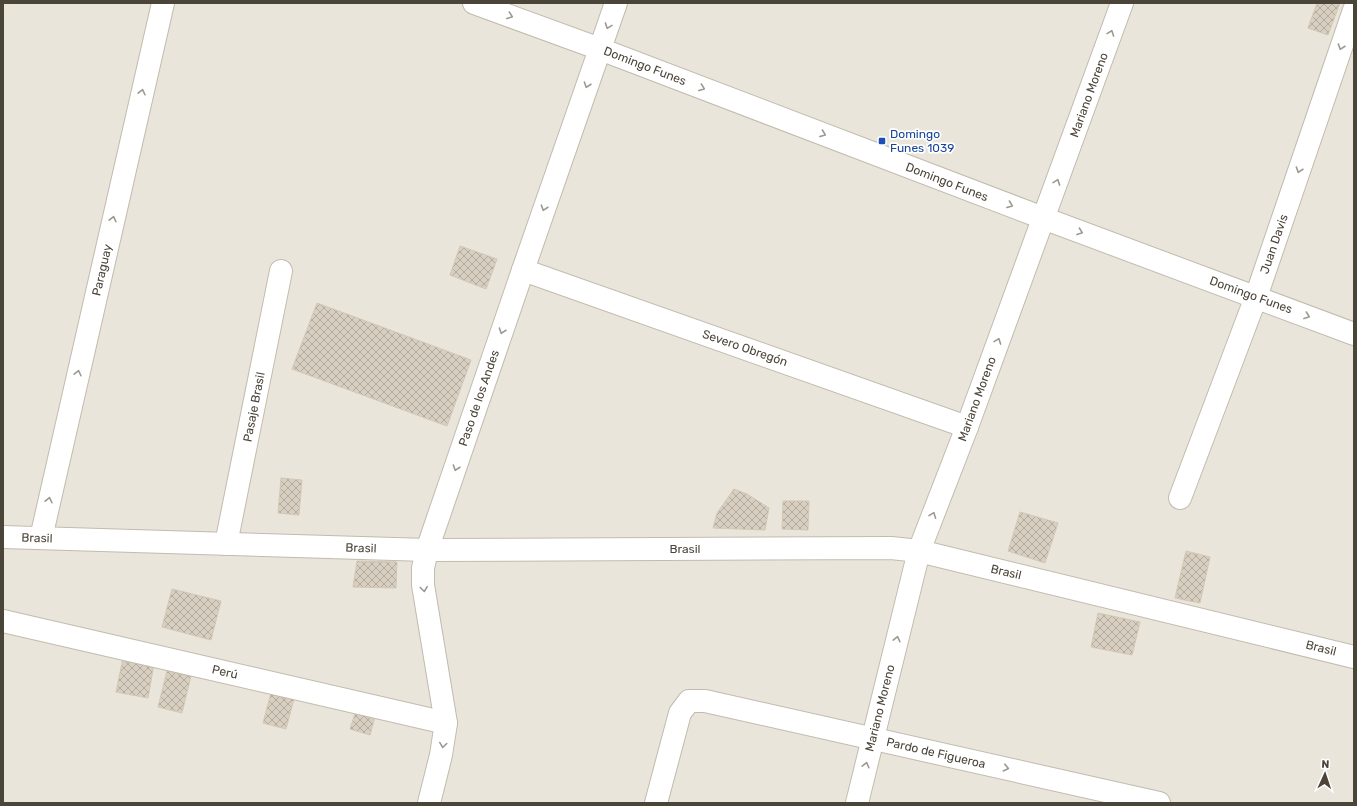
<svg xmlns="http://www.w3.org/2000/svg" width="1357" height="806" viewBox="0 0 1357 806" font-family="Rubik,sans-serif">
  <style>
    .residential { fill: #eae5da }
    .building { fill: url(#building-cross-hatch); stroke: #d3c7b4 }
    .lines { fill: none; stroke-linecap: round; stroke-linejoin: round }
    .minor-casing { stroke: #c2bbae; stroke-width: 24 }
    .minor { stroke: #fff; stroke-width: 22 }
    .oneway { stroke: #9c9892 }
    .transit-dot { fill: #1a4fb4; stroke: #fff; stroke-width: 1.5 }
    .labels { text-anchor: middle; stroke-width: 3.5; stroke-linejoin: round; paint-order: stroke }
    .street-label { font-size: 12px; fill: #4b4439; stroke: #fff }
    .transit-label { font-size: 12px; fill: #164399; stroke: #fff; text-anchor: start }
  </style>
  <defs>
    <pattern id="building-cross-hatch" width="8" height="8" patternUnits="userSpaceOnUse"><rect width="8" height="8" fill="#d8cfc1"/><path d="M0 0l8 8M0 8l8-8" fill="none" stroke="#b1aa9e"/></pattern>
  </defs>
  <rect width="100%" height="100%" fill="#f6f3ec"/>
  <!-- residential -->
  <rect class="residential" x="3" y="3" width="1351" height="800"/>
  <!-- building -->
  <g class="building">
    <path d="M 1317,3 L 1340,3 L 1328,35 L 1308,28 Z"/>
    <path d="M 460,246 L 497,259 L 486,289 L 450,275 Z"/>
    <path d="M 317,303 L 471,360 L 447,426 L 292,369 Z"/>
    <path d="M 281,478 L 302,480 L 299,515 L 278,513 Z"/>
    <path d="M 734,489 L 747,494 L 769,508 L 765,530 L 713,528 L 717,513 Z"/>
    <path d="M 783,501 L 809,501 L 808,530 L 782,529 Z"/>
    <path d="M 1020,512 L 1058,523 L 1045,563 L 1008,551 Z"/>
    <path d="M 1186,551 L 1210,557 L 1200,603 L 1175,598 Z"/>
    <path d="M 357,561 L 397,562 L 396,588 L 353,587 Z"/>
    <path d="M 172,589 L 221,601 L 211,640 L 162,627 Z"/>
    <path d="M 1098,613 L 1140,622 L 1132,655 L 1091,647 Z"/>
    <path d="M 123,658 L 154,664 L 148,698 L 116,692 Z"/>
    <path d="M 167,671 L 191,676 L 182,713 L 158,707 Z"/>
    <path d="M 272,689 L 295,695 L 286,729 L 263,723 Z"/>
    <path d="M 357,707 L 376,713 L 370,735 L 350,729 Z"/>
  </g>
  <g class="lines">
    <defs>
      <g id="minor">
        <path d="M 474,3 L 600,49 L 1043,218 L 1354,334"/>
        <path d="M 523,270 L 967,427"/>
        <path d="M 1180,498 L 1256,297 L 1354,10"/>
        <path d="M 3,537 L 427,550 L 891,548 L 919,551 L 1354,657"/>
        <path d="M 41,538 L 163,3"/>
        <path d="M 226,544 L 281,271"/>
        <path d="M 3,621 L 446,723"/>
        <path d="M 429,803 L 441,755 L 446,723 L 423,585 L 423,568 L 427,550 L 523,270 L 616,3"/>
        <path d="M 656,803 L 680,713 L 689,701 L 705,701 L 1159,803"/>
        <path d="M 857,803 L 919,551 L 967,427 L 1122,3"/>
      </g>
    </defs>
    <!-- minor casing -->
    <use href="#minor" class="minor-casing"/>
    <!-- minor -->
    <use href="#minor" class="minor"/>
  </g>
  <!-- one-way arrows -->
  <defs><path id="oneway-chevron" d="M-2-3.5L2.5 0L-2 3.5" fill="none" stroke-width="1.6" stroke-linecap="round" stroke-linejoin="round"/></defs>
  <g class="oneway">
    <use href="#oneway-chevron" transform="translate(510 16) rotate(20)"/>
    <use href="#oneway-chevron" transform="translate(608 26) rotate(110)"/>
    <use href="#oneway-chevron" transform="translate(1111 33) rotate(-70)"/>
    <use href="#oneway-chevron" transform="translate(1341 47) rotate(109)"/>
    <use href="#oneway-chevron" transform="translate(587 85) rotate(109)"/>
    <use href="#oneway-chevron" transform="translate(702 88) rotate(21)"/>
    <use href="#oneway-chevron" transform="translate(142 92) rotate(-77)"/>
    <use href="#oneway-chevron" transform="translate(823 134) rotate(21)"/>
    <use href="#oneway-chevron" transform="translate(1299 170) rotate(109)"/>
    <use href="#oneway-chevron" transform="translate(1057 182) rotate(-70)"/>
    <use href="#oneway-chevron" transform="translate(1010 205) rotate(21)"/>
    <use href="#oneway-chevron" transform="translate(544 208) rotate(109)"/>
    <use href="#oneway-chevron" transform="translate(113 219) rotate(-77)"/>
    <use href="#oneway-chevron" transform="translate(1080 232) rotate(20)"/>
    <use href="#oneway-chevron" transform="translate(1307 316) rotate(20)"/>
    <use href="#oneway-chevron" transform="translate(502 331) rotate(109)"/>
    <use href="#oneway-chevron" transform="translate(998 341) rotate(-70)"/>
    <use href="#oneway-chevron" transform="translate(78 373) rotate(-77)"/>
    <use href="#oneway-chevron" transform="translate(456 468) rotate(109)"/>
    <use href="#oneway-chevron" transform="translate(49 500) rotate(-77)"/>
    <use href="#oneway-chevron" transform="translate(933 515) rotate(-69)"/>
    <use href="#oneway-chevron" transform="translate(424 589) rotate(83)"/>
    <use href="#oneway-chevron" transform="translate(897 639) rotate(-76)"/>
    <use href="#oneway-chevron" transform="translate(443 745) rotate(98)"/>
    <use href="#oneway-chevron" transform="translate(866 765) rotate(-76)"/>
    <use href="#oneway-chevron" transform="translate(1006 768) rotate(13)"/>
  </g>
  <!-- markers -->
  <rect class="transit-dot" x="878" y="137" width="8" height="8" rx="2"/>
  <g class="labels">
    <!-- street labels -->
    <g class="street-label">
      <text transform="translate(645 66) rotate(21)" y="4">Domingo Funes</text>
      <text transform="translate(1089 95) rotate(-70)" y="4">Mariano Moreno</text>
      <text transform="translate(947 182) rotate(21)" y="4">Domingo Funes</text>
      <text transform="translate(1274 244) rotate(-71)" y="4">Juan Davis</text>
      <text transform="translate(102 270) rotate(-77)" y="4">Paraguay</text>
      <text transform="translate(1251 295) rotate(20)" y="4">Domingo Funes</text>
      <text transform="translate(745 348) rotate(19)" y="4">Severo Obregón</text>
      <text transform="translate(479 398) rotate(-71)" y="4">Paso de los Andes</text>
      <text transform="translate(977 399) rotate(-70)" y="4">Mariano Moreno</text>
      <text transform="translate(254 407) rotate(-79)" y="4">Pasaje Brasil</text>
      <text transform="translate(37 538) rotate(2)" y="4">Brasil</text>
      <text transform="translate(361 548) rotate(2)" y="4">Brasil</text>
      <text x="685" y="553">Brasil</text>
      <text transform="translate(1006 572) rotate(13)" y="4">Brasil</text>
      <text transform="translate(1321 648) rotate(14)" y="4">Brasil</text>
      <text transform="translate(225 672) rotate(13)" y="4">Perú</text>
      <text transform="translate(880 708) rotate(-76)" y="4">Mariano Moreno</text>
      <text transform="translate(936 753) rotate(13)" y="4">Pardo de Figueroa</text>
    </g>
    <!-- transit labels -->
    <g class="transit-label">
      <text x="890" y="138">Domingo<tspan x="890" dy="14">Funes 1039</tspan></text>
    </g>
  </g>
  <!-- border -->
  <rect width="1357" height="806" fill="none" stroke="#4b4439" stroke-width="8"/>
  <!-- north arrow -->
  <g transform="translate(1325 774) rotate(3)" stroke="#ffffff" stroke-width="3" paint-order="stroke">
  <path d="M0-3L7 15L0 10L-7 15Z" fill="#4b4439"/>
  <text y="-6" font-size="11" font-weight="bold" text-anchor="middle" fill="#4b4439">N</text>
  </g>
</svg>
